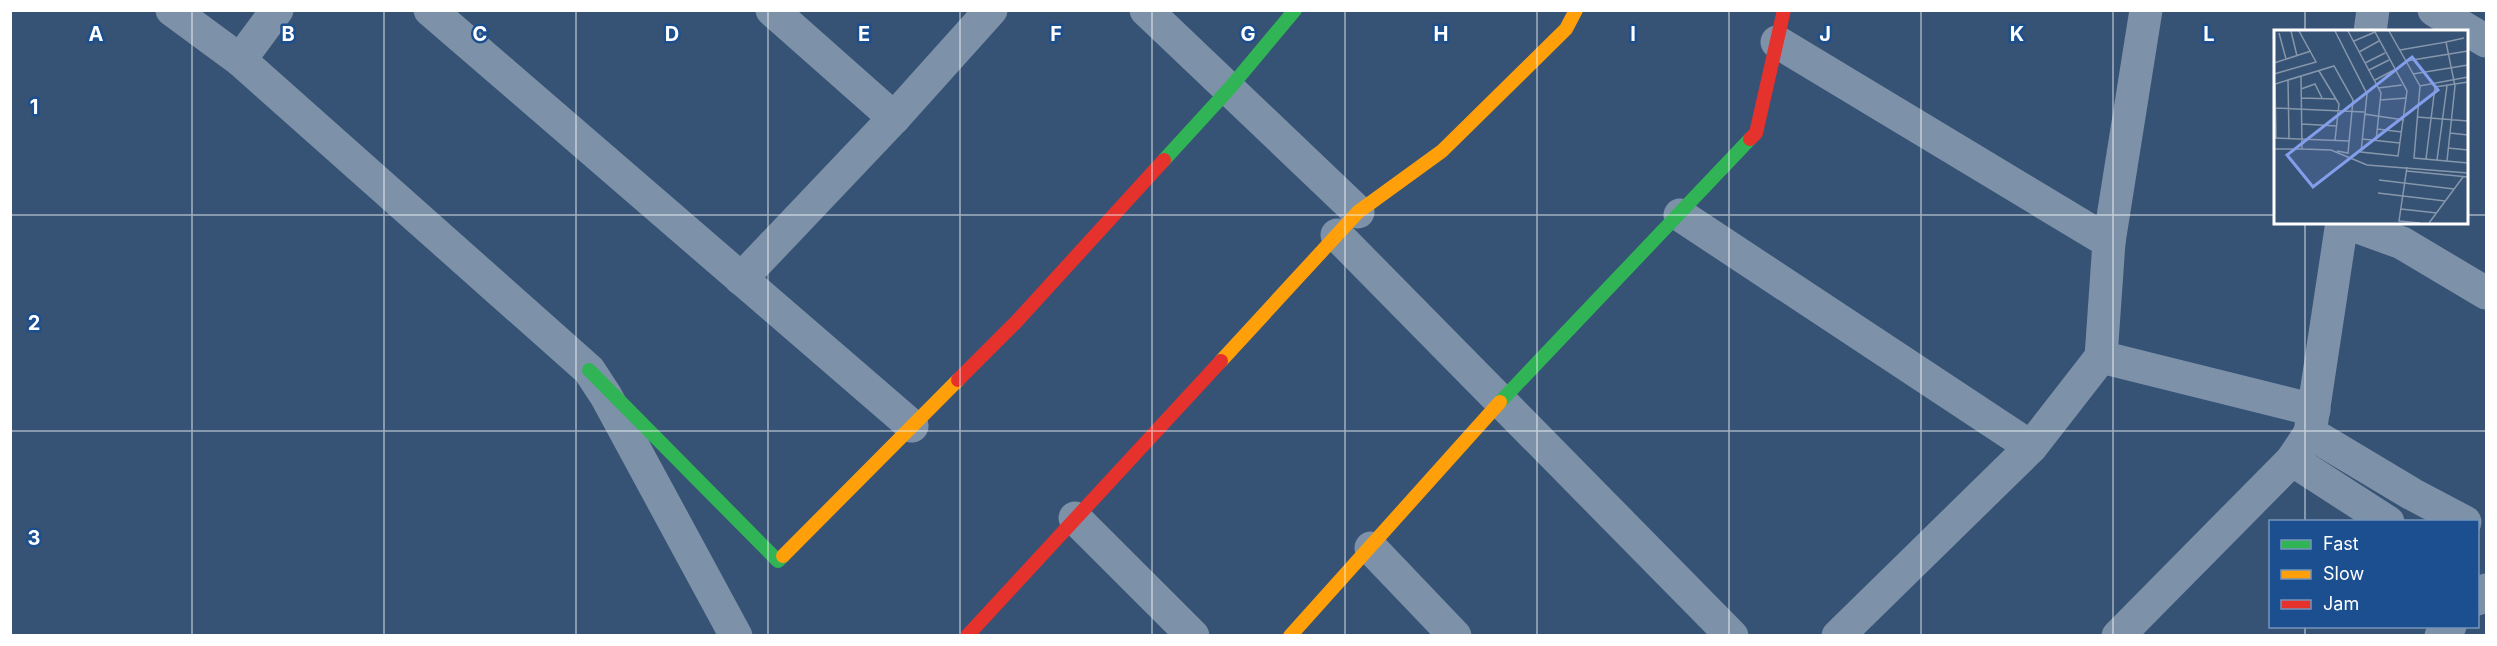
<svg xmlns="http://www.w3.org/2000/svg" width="2497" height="646" viewBox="0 0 2497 646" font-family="Inter,sans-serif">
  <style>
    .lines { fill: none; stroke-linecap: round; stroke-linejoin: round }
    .street { stroke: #7d92a8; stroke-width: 33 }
    .fast { stroke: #30b455; stroke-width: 14 }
    .slow { stroke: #ff9f0a; stroke-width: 14 }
    .jam { stroke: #e5322d; stroke-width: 14 }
    .grid { fill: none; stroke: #fff; stroke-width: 1.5; stroke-opacity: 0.55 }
    .inset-road { fill: none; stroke: #8697ac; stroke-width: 1.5 }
    .view { fill: #839eea; fill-opacity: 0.15; stroke: #839eea; stroke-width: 3 }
    .inset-edge { fill: none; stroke: #fff; stroke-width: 3 }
    .grid-label { font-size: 20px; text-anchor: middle; font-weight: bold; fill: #fff; stroke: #1b4f8f; stroke-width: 5; stroke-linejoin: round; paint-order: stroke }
  </style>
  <rect width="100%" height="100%" fill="#365274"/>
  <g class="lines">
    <!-- street -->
    <g class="street">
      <path d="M 172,10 L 240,60"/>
      <path d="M 277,10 L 240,60 L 589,370 L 606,396 L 736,636"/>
      <path d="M 430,10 L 912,426"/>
      <path d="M 772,10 L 894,118"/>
      <path d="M 1146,10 L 1358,212"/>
      <path d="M 2434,10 L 2486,41"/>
      <path d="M 2370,32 L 2373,10"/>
      <path d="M 1777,42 L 2109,242"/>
      <path d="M 1680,215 L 2031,447"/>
      <path d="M 2342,222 L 2310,433 L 2412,494 L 2465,522"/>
      <path d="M 2344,222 L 2402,243 L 2486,293"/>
      <path d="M 1337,235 L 1732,636"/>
      <path d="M 741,279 L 894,118 L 991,10"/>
      <path d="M 2101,357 L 2314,410"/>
      <path d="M 2292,460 L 2388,522"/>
      <path d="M 1075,518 L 1193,636"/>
      <path d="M 1371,548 L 1455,636"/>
      <path d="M 2478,599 L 2486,590"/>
      <path d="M 1838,636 L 2031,447 L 2101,357 L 2109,242 L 2146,10"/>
      <path d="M 2118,636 L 2292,460 L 2310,433"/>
      <path d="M 2441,636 L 2450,626"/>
    </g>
    <!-- fast -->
    <g class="fast">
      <path d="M 1164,160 L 1229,89 L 1295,10"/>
      <path d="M 589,370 L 778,561 L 783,556"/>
      <path d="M 1500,402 L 1750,139"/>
    </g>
    <!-- slow -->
    <g class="slow">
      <path d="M 1221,361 L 1358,212 L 1442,151 L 1566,29 L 1576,10"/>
      <path d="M 783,556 L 958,380"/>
      <path d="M 1290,636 L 1500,402"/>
    </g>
    <!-- jam -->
    <g class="jam">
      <path d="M 1750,139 L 1756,133 L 1784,10"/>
      <path d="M 958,380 L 1017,321 L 1164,160"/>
      <path d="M 967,636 L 1221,361"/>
    </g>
  </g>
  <!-- grid -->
  <path class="grid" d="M 192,10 L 192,636M 384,10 L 384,636M 576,10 L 576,636M 768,10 L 768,636M 960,10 L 960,636M 1152,10 L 1152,636M 1345,10 L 1345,636M 1537,10 L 1537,636M 1729,10 L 1729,636M 1921,10 L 1921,636M 2113,10 L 2113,636M 2305,10 L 2305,32M 10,215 L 2275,215M 2466,215 L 2486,215M 2305,222 L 2305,522M 10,431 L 2486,431M 2305,626 L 2305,636"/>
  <!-- overview -->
  <g transform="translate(2274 30)">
    <rect width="194" height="194" fill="#365274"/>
    <path class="inset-road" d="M 17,1 L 23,26M 61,1 L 93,64 L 87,122 L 124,126 L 133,61 L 101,2 L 80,11M 74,1 L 107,63 L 102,111M 115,1 L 146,56 L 194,47M 5,3 L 12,29M 172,12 L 190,8M 126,20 L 172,12 L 181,56 L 173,131M 85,22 L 105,11M 132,31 L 194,21M 0,33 L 37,21M 91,33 L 111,23M 95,40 L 115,30M 45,41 L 65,74 L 61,110M 0,44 L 42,32 L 25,1M 139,44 L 194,35M 27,46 L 28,119 L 57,120 L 93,135 L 194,143M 14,50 L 15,108M 101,50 L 120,40M 146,56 L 140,128 L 194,133M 161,57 L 194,52M 104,58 L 128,55M 27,59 L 41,54 L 48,68M 28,68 L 62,69M 106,70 L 133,68M 1,78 L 90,82M 90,84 L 130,90M 143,87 L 194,91M 28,94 L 63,96M 103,99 L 128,102M 176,103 L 194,105M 0,108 L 76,111M 2,108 L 1,54 L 60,36 L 79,70 L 74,123 L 63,121M 88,109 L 126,113M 174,118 L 194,120M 0,119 L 28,119M 152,129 L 161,57M 163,130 L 173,56M 133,137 L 125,191 L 146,193M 133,141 L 194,147M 105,150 L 180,159M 104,163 L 171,171M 127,179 L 163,183M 155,193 L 189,147"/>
    <path class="view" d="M 138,27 L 164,60 L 39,157 L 13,125 Z"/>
    <rect width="194" height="194" class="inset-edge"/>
  </g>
  <g class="grid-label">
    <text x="96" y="41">A</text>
    <text x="288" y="41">B</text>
    <text x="480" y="41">C</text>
    <text x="672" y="41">D</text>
    <text x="864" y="41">E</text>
    <text x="1056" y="41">F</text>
    <text x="1248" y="41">G</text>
    <text x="1441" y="41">H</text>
    <text x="1633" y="41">I</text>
    <text x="1825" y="41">J</text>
    <text x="2017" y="41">K</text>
    <text x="2209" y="41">L</text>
    <text x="34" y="114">1</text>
    <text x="34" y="330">2</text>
    <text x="34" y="545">3</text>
  </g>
  <!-- border -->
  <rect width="2497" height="646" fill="none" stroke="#ffffff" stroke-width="24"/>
  <!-- legend -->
  <rect x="2269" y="520" width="210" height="108" fill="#1b4f8f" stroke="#7695bc" stroke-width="1.5"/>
  <rect x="2281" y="540" width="30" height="9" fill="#30b455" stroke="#7695bc" stroke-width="1.5"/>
  <text x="2323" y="550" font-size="18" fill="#ffffff">Fast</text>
  <rect x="2281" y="570" width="30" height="9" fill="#ff9f0a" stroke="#7695bc" stroke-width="1.5"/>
  <text x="2323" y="580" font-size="18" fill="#ffffff">Slow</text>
  <rect x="2281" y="600" width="30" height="9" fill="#e5322d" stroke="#7695bc" stroke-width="1.5"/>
  <text x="2323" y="610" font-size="18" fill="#ffffff">Jam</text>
</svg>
